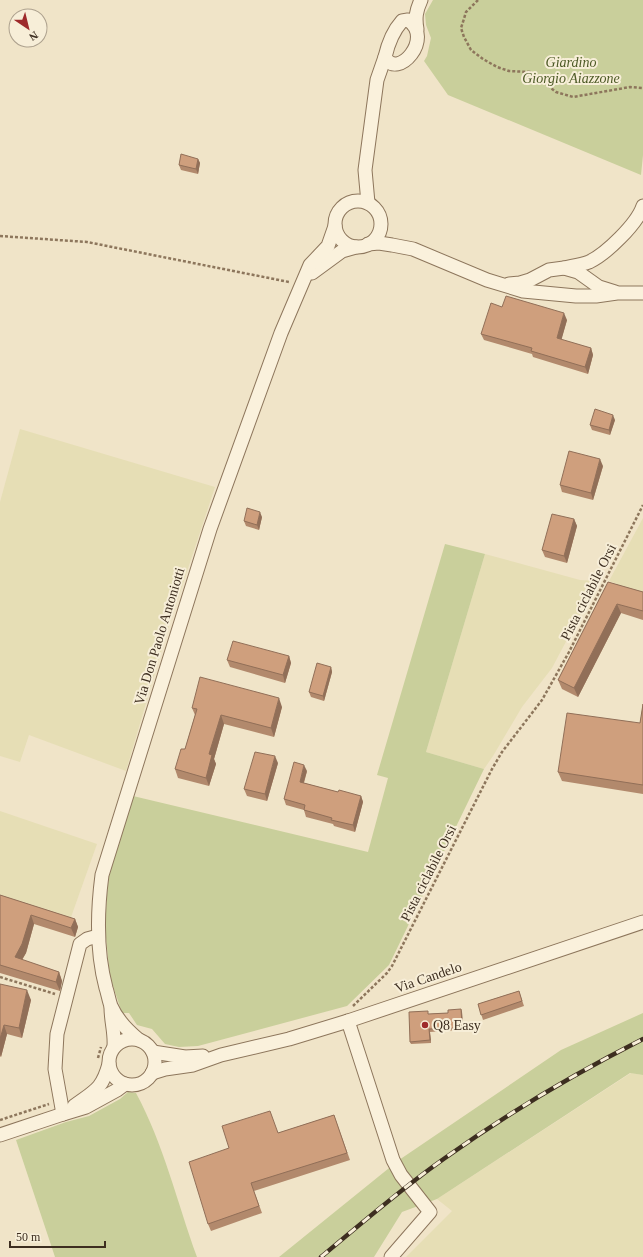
<svg xmlns="http://www.w3.org/2000/svg" width="643" height="1257" viewBox="0 0 643 1257" font-family="Georgia,serif">
  <style>
    .farmland { fill: #e6deb5 }
    .green { fill: #c9cf9b }
    .lines { fill: none; stroke-linecap: round; stroke-linejoin: round }
    .minor-casing { stroke: #8d765c; stroke-width: 15 }
    .path { stroke: #8d765c; stroke-width: 2.5; stroke-dasharray: 3 2; stroke-linecap: butt }
    .minor { stroke: #faf1dc; stroke-width: 13 }
    .rail-casing { stroke: #3d2e20; stroke-width: 4.5 }
    .rail { stroke: #f7eed8; stroke-width: 3; stroke-dasharray: 9; stroke-linecap: butt }
    .wall { fill: #b2896c }
    .shaded-wall { fill: #916f58 }
    .building { fill: #cf9f7d; stroke: #916f58 }
    .poi-dot { fill: #9e2a2b; stroke: #f7eed8; stroke-width: 1.5 }
    .labels { text-anchor: middle; stroke-width: 4; stroke-linejoin: round; paint-order: stroke }
    .park-label { font-size: 14px; font-style: italic; fill: #4d5a26; stroke: #f7eed8 }
    .street-label { font-size: 14px; fill: #3d2e20; stroke: #f7eed8 }
    .poi-label { font-size: 14px; fill: #3d2e20; stroke: #f7eed8; text-anchor: start }
  </style>
  <rect width="100%" height="100%" fill="#f0e4c8"/>
  <!-- farmland -->
  <g class="farmland">
    <path d="M 20,429 L 215,487 L 167,632 L 126,771 L 29,735 L 20,762 L 0,756 L 0,502 Z"/>
    <path d="M 643,518 L 643,594 L 609,581 Z"/>
    <path d="M 485,554 L 580,580 L 598,581 L 552,668 L 522,707 L 493,756 L 484,769 L 426,752 Z"/>
    <path d="M 0,811 L 97,844 L 70,920 L 0,897 Z"/>
    <path d="M 631,1073 L 643,1075 L 643,1257 L 406,1257 L 452,1211 L 437,1199 Z"/>
  </g>
  <!-- green -->
  <g class="green">
    <path d="M 433,0 L 643,0 L 643,155 L 641,175 L 448,95 L 424,61 L 427,56 L 431,38 L 426,25 L 425,14 Z"/>
    <path d="M 445,544 L 485,554 L 426,752 L 484,769 L 389,965 L 347,1006 L 198,1046 L 179,1047 L 165,1044 L 152,1029 L 137,1025 L 129,1013 L 122,1013 L 110,977 L 105,928 L 107,895 L 109,876 L 133,796 L 368,852 L 388,778 L 377,775 Z"/>
    <path d="M 643,1013 L 643,1075 L 630,1073 L 437,1199 L 402,1212 L 374,1257 L 279,1257 L 399,1160 L 561,1050 Z"/>
    <path d="M 128,1092 L 136,1093 C 164,1145 177,1202 197,1257 L 55,1257 L 16,1140 L 66,1122 L 89,1116 L 120,1099 Z"/>
  </g>
  <g class="lines">
    <defs>
      <g id="minor">
        <path d="M 408,20 C 435,38 397,81 385,57 C 388,44 393,31 402,21 Z"/>
        <path d="M 417,29 C 415,18 416,11 421,0"/>
        <circle cx="358" cy="224" r="23"/>
        <path d="M 368,203 L 365,170 L 377,80 L 385,57"/>
        <path d="M 368,244 L 379,243 L 392,245 L 413,249 L 487,280 L 523,291 L 576,296 L 596,296 L 617,293 L 643,293"/>
        <path d="M 564,268 C 573,266 581,265 589,262 C 606,254 637,224 643,206"/>
        <path d="M 312,273 L 342,251 L 356,247"/>
        <path d="M 509,284 L 520,283 L 530,280 L 549,270 L 564,268 L 578,272 L 599,287 L 615,292"/>
        <path d="M 111,1008 C 111,1021 115,1033 114,1046"/>
        <path d="M 348,1021 L 393,1160 L 401,1175 L 430,1212 L 391,1257"/>
        <circle cx="132" cy="1062" r="23"/>
        <path d="M 139,1040 C 128,1031 117,1020 111,1006 C 109,1001 108,994 106,988 C 96,951 97,913 102,875 L 210,529 L 281,333 L 310,265 L 328,246 L 335,226"/>
        <path d="M 153,1052 L 185,1057 L 203,1056"/>
        <path d="M 152,1073 L 165,1069 L 193,1065 L 221,1055 L 289,1039 L 348,1021 L 643,922"/>
        <path d="M 74,1106 C 94,1091 102,1090 109,1064"/>
        <path d="M 63,1114 L 55,1069 L 57,1034 L 80,944 L 87,939 L 98,936"/>
        <path d="M 0,1135 L 63,1114 L 86,1107 L 117,1090 L 125,1084"/>
      </g>
    </defs>
    <!-- minor casing -->
    <use href="#minor" class="minor-casing"/>
    <!-- path -->
    <g class="path">
      <path d="M 478,0 L 466,12 L 463,22 L 461,28 L 464,37 L 471,50 L 483,59 L 497,67 L 509,71 L 530,72 L 556,92 L 573,97 L 630,87 L 643,88"/>
      <path d="M 0,236 L 87,242 L 289,282"/>
      <path d="M 0,977 L 55,994"/>
      <path d="M 353,1006 L 387,973 L 392,966 L 492,769 L 502,752 L 542,700 L 569,652 L 643,505"/>
      <path d="M 98,1058 L 101,1047"/>
      <path d="M 0,1120 L 49,1104"/>
    </g>
    <!-- minor -->
    <use href="#minor" class="minor"/>
    <defs>
      <path id="rail" d="M 321,1257 C 362,1223 402,1188 445,1158 C 508,1113 574,1074 643,1039"/>
    </defs>
    <!-- rail casing -->
    <use href="#rail" class="rail-casing"/>
    <!-- rail -->
    <use href="#rail" class="rail"/>
  </g>
  <!-- wall -->
  <g class="wall">
    <path d="M 198,159 L 200,163 L 198,174 L 181,170 L 179,165 Z"/>
    <path d="M 502,307 L 567,320 L 561,340 L 591,348 L 593,355 L 588,374 L 533,357 L 532,354 L 484,340 L 481,334 Z"/>
    <path d="M 615,420 L 610,435 L 592,430 L 590,425 Z"/>
    <path d="M 603,466 L 593,500 L 562,492 L 560,485 Z"/>
    <path d="M 262,517 L 259,530 L 246,526 L 244,521 Z"/>
    <path d="M 574,519 L 577,526 L 567,563 L 545,557 L 542,550 Z"/>
    <path d="M 608,582 L 643,592 L 643,620 L 621,613 L 578,697 L 562,689 L 558,680 Z"/>
    <path d="M 289,656 L 291,663 L 285,683 L 230,667 L 227,660 Z"/>
    <path d="M 331,667 L 332,672 L 324,701 L 311,697 L 309,692 Z"/>
    <path d="M 643,704 L 643,794 L 562,781 L 558,772 L 640,723 Z"/>
    <path d="M 282,707 L 274,737 L 224,724 L 214,759 L 216,764 L 209,786 L 178,778 L 175,769 L 185,749 L 195,715 L 192,708 Z"/>
    <path d="M 278,763 L 267,801 L 247,796 L 244,789 Z"/>
    <path d="M 307,771 L 304,783 L 338,792 L 361,796 L 363,802 L 355,832 L 334,826 L 333,824 L 306,817 L 304,810 L 286,805 L 284,799 Z"/>
    <path d="M 0,895 L 75,919 L 78,927 L 75,937 L 34,924 L 26,953 L 22,960 L 59,972 L 62,981 L 60,991 L 0,973 Z"/>
    <path d="M 0,984 L 31,1000 L 22,1038 L 7,1034 L 1,1057 L 0,1056 Z"/>
    <path d="M 519,991 L 524,1006 L 483,1020 L 478,1004 Z"/>
    <path d="M 461,1009 L 462,1012 L 463,1028 L 458,1028 L 459,1030 L 430,1032 L 431,1043 L 411,1044 L 410,1042 L 429,1014 L 448,1013 Z"/>
    <path d="M 334,1115 L 350,1160 L 254,1191 L 262,1213 L 211,1231 L 208,1224 L 278,1133 Z"/>
  </g>
  <!-- shaded-wall -->
  <g class="shaded-wall">
    <path d="M 198,159 L 200,163 L 198,174 L 196,169 Z"/>
    <path d="M 564,313 L 567,320 L 560,345 L 557,338 Z"/>
    <path d="M 591,348 L 593,355 L 588,374 L 585,367 Z"/>
    <path d="M 613,415 L 615,420 L 610,435 L 609,430 Z"/>
    <path d="M 600,459 L 603,466 L 593,500 L 591,493 Z"/>
    <path d="M 260,512 L 262,517 L 259,530 L 257,525 Z"/>
    <path d="M 574,519 L 577,526 L 567,563 L 564,556 Z"/>
    <path d="M 617,604 L 621,613 L 578,697 L 574,688 Z"/>
    <path d="M 289,656 L 291,663 L 285,683 L 283,675 Z"/>
    <path d="M 331,667 L 332,672 L 324,701 L 323,696 Z"/>
    <path d="M 279,698 L 282,707 L 274,737 L 271,728 Z"/>
    <path d="M 221,715 L 224,724 L 214,759 L 216,764 L 209,786 L 206,778 L 209,754 Z"/>
    <path d="M 275,756 L 278,763 L 267,801 L 265,794 Z"/>
    <path d="M 304,765 L 307,771 L 302,788 L 300,782 Z"/>
    <path d="M 361,796 L 363,802 L 355,832 L 353,825 Z"/>
    <path d="M 31,915 L 34,924 L 26,953 L 18,966 L 15,957 Z"/>
    <path d="M 75,919 L 78,927 L 75,937 L 71,928 Z"/>
    <path d="M 59,972 L 62,981 L 60,991 L 56,982 Z"/>
    <path d="M 27,990 L 31,1000 L 22,1038 L 19,1028 Z"/>
    <path d="M 461,1009 L 462,1012 L 463,1028 L 462,1025 Z"/>
    <path d="M 4,1025 L 7,1034 L 1,1057 L 0,1054 L 0,1039 Z"/>
    <path d="M 429,1029 L 430,1032 L 431,1043 L 430,1040 Z"/>
  </g>
  <!-- building -->
  <g class="building">
    <path d="M 181,154 L 198,159 L 196,169 L 179,165 Z"/>
    <path d="M 506,296 L 564,313 L 557,338 L 591,348 L 585,367 L 531,351 L 532,348 L 481,334 L 491,303 L 502,307 Z"/>
    <path d="M 595,409 L 613,415 L 609,430 L 590,425 Z"/>
    <path d="M 569,451 L 600,459 L 591,493 L 560,485 Z"/>
    <path d="M 247,508 L 260,512 L 257,525 L 244,521 Z"/>
    <path d="M 552,514 L 574,519 L 564,556 L 542,550 Z"/>
    <path d="M 608,582 L 643,592 L 643,611 L 617,604 L 574,688 L 558,680 Z"/>
    <path d="M 233,641 L 289,656 L 283,675 L 227,660 Z"/>
    <path d="M 317,663 L 331,667 L 323,696 L 309,692 Z"/>
    <path d="M 200,677 L 279,698 L 271,728 L 221,715 L 209,754 L 212,755 L 206,778 L 175,769 L 181,749 L 185,749 L 197,709 L 192,708 Z"/>
    <path d="M 643,704 L 643,785 L 558,772 L 567,713 L 640,723 Z"/>
    <path d="M 255,752 L 275,756 L 265,794 L 244,789 Z"/>
    <path d="M 294,762 L 304,765 L 300,782 L 338,792 L 339,790 L 361,796 L 353,825 L 331,820 L 332,818 L 304,810 L 305,805 L 284,799 Z"/>
    <path d="M 0,895 L 75,919 L 71,928 L 31,915 L 22,944 L 15,957 L 59,972 L 56,982 L 0,965 Z"/>
    <path d="M 0,984 L 27,990 L 19,1028 L 4,1025 L 0,1039 Z"/>
    <path d="M 519,991 L 522,1001 L 481,1015 L 478,1004 Z"/>
    <path d="M 461,1009 L 462,1025 L 457,1025 L 458,1028 L 429,1029 L 430,1040 L 410,1042 L 409,1012 L 428,1011 L 428,1014 L 448,1013 L 448,1010 Z"/>
    <path d="M 270,1111 L 278,1133 L 334,1115 L 347,1153 L 251,1183 L 259,1206 L 208,1224 L 189,1162 L 229,1148 L 222,1126 Z"/>
  </g>
  <!-- markers -->
  <circle class="poi-dot" cx="425" cy="1025" r="4"/>
  <g class="labels">
    <!-- park labels -->
    <g class="park-label">
      <text x="571" y="67">Giardino<tspan x="571" dy="16">Giorgio Aiazzone</tspan></text>
    </g>
    <!-- street labels -->
    <g class="street-label">
      <text transform="translate(588 592) rotate(-63)" y="5">Pista ciclabile Orsi</text>
      <text transform="translate(159 636) rotate(-73)" y="5">Via Don Paolo Antoniotti</text>
      <text transform="translate(428 873) rotate(-63)" y="5">Pista ciclabile Orsi</text>
      <text transform="translate(428 977) rotate(-19)" y="5">Via Candelo</text>
    </g>
    <!-- poi labels -->
    <g class="poi-label">
      <text x="433" y="1030">Q8 Easy</text>
    </g>
  </g>
  <!-- north arrow -->
  <g transform="translate(28 28) rotate(145)"><circle r="19" fill="#f7eed8" stroke="#ada18e"/>
  <path d="M0-3L7 15L0 10L-7 15Z" fill="#9e2a2b"/>
  <text y="-6" font-size="11" font-weight="bold" text-anchor="middle" fill="#3d2e20">N</text>
  </g>
  <!-- scale -->
  <path d="M10 1241v6h95v-6" fill="none" stroke="#3d2e20" stroke-width="2"/>
  <text x="16" y="1241" font-size="12" fill="#3d2e20" stroke="#f7eed8" stroke-width="3" paint-order="stroke">50 m</text>
</svg>
